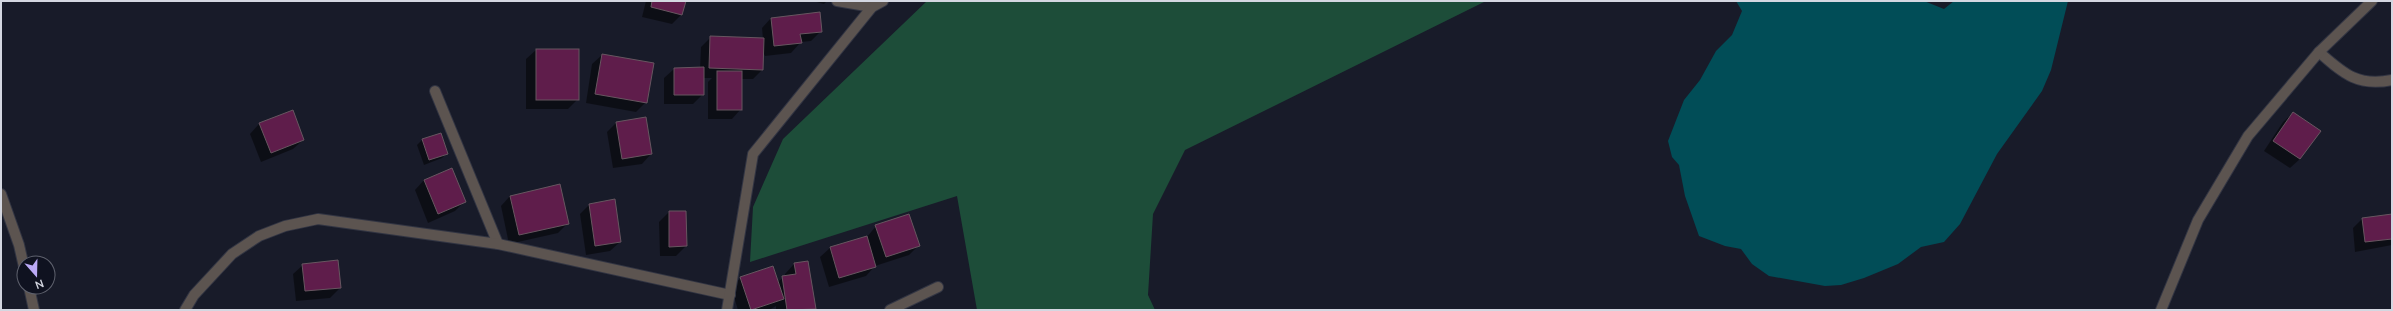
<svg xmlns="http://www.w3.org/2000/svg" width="2393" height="311" viewBox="0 0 2393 311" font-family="'Nunito Sans',sans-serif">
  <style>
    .green { fill: #1d4d39 }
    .water { fill: #014d57 }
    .shadow { fill: #0007 }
    .building { fill: #5f1d4b; stroke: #675660 }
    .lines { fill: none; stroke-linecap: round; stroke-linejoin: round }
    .minor-casing { stroke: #323543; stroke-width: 12 }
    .minor { stroke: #5c5450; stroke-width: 10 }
  </style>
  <rect width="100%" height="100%" fill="#181b29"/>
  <!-- green -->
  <path class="green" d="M 927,1 L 1486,1 L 1185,150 L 1153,214 L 1148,295 L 1155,310 L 977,310 L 957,196 L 750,262 L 753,207 L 783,139 Z"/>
  <!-- water -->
  <path class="water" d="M 1736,1 L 1924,1 L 1944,9 L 1954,1 L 2068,1 L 2051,70 L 2042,91 L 1997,154 L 1960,224 L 1944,242 L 1921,247 L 1898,264 L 1864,278 L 1841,285 L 1825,286 L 1769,276 L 1752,264 L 1741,249 L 1725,246 L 1699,236 L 1685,196 L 1679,165 L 1672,157 L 1668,141 L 1684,100 L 1700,80 L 1716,51 L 1732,35 L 1742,11 Z"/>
  <!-- shadow -->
  <g class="shadow">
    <path d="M 646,1 L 685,1 L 681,15 L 672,24 L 642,17 Z"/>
    <path d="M 813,1 L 827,1 L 824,4 Z"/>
    <path d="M 771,18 L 821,31 L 811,41 L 801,42 L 791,53 L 765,56 L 763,52 L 762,70 L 753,79 L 741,79 L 741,109 L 732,119 L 708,119 L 708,82 L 712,78 L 703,78 L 703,94 L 693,104 L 664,104 L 664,78 L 674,69 L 700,69 L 701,47 L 711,37 L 763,39 L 762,28 Z"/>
    <path d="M 536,50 L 578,99 L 568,109 L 526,109 L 526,59 Z"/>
    <path d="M 602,55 L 646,102 L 636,112 L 586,103 L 592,64 Z"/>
    <path d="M 2293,113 L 2300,159 L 2290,168 L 2264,151 L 2283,122 Z"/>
    <path d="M 617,122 L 651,154 L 642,164 L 613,168 L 607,132 Z"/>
    <path d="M 259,124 L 303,140 L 293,149 L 261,162 L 250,134 Z"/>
    <path d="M 441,134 L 447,153 L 442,158 L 424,165 L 417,145 L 422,140 Z"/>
    <path d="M 424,180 L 465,201 L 455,211 L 428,223 L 415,190 Z"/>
    <path d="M 510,196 L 568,223 L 558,233 L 509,244 L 501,206 Z"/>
    <path d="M 589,205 L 620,242 L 610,251 L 586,255 L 580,214 Z"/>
    <path d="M 669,212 L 686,246 L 676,256 L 660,256 L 659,222 Z"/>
    <path d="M 2392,215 L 2392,245 L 2355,252 L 2353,228 L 2362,219 Z"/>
    <path d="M 876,226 L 918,246 L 909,255 L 875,266 L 866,276 L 829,287 L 820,257 L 830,248 L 867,237 Z"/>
    <path d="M 794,264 L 814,310 L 776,310 L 776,306 L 769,310 L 738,310 L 731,287 L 741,278 L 777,282 L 785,277 L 785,274 Z"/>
    <path d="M 303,265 L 340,288 L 330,298 L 296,301 L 293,274 Z"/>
  </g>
  <!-- building -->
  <g class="building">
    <path d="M 652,1 L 686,1 L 682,15 L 651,7 Z"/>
    <path d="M 820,12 L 822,32 L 800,34 L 802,43 L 774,46 L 771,18 Z"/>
    <path d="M 710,36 L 764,38 L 763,70 L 709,68 Z"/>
    <rect x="536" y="49" width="43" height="51"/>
    <path d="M 602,54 L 654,63 L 647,103 L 595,94 Z"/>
    <path d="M 704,67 L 704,95 L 674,95 L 674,68 Z"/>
    <rect x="717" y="71" width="25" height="39"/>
    <path d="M 293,110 L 304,140 L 271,153 L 259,123 Z"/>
    <path d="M 2293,112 L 2321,131 L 2300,159 L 2273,141 Z"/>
    <path d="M 646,117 L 652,154 L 622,159 L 616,122 Z"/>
    <path d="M 441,133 L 448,154 L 429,160 L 422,139 Z"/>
    <path d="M 452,168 L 466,202 L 438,214 L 424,180 Z"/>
    <path d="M 560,184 L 569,224 L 519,235 L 510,196 Z"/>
    <path d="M 615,199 L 621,242 L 595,246 L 589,204 Z"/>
    <path d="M 669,211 L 686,211 L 687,246 L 669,247 Z"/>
    <path d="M 909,214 L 920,246 L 886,257 L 875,225 Z"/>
    <path d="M 2392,214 L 2392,239 L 2365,242 L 2362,218 Z"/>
    <path d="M 867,236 L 876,267 L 839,278 L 830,247 Z"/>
    <path d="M 338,260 L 341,288 L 305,291 L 302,264 Z"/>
    <path d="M 808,261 L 816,309 L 787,310 L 782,276 L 796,274 L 794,263 Z"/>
    <path d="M 773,266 L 784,299 L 751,310 L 740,277 Z"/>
  </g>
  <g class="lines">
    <defs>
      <g id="minor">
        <path d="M 837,1 L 872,7"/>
        <path d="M 2319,52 C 2344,74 2358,87 2392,80"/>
        <path d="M 435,91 L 498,244"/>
        <path d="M 1,194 L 19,245 L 24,267"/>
        <path d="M 29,287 L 34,310"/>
        <path d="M 185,310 L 194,295 L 232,254 L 259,236 L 285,226 L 318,219 L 498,244 L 730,295"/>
        <path d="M 727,310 L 753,154 L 872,7 L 883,1"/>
        <path d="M 890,310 L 938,287"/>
        <path d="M 2161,310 L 2198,220 L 2248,136 L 2319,52 L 2372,1"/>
      </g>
    </defs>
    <!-- minor casing -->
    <use href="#minor" class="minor-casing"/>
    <!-- minor -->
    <use href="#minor" class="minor"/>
  </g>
  <!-- border -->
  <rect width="2393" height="311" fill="none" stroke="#d4d7e1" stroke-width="4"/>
  <!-- north arrow -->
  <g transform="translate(36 275) rotate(160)"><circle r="19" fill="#0f1220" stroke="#5e616d"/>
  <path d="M0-3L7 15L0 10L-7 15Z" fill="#bbaaf6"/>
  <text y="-6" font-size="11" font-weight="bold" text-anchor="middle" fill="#d4d7e1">N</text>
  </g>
</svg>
